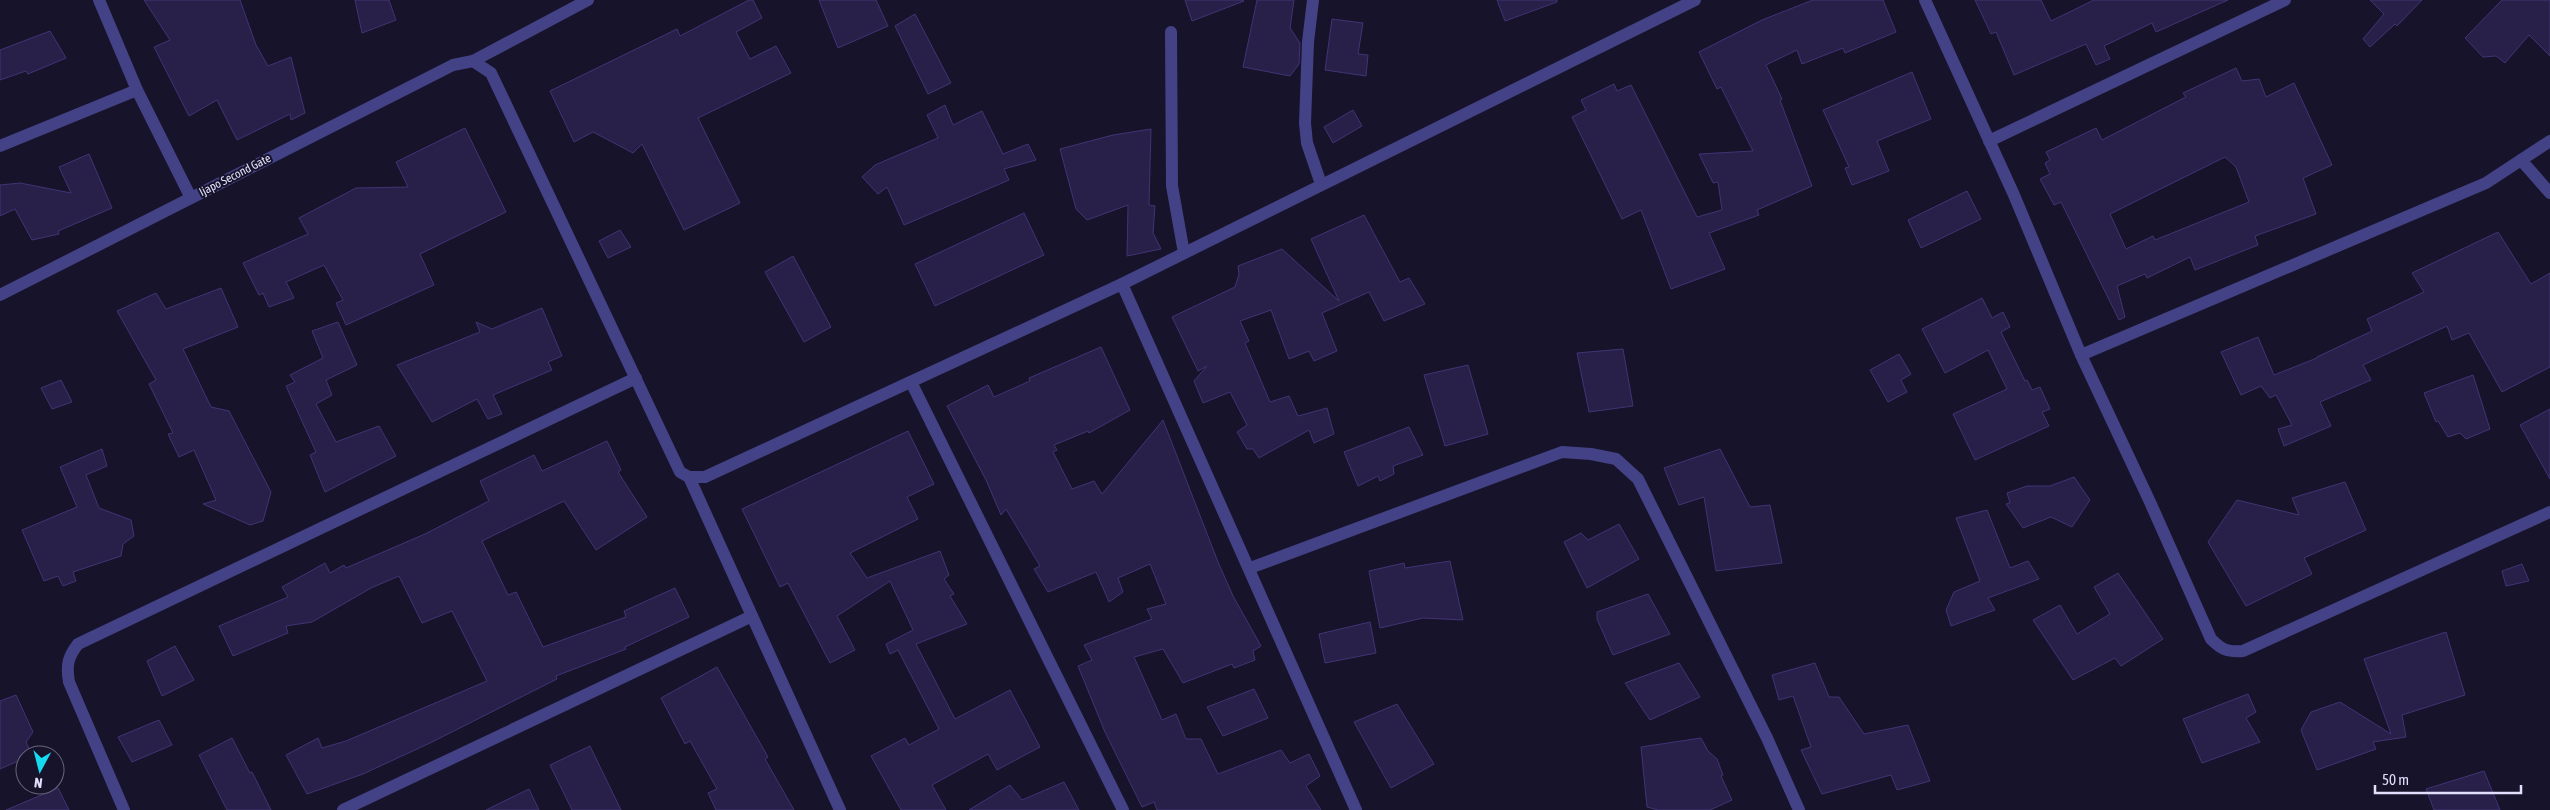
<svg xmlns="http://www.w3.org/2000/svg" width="2550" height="810" viewBox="0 0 2550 810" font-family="'Asap Condensed',sans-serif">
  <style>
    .building { fill: #29204a; stroke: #413474; fill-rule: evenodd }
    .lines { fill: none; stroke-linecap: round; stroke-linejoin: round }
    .minor { stroke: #444286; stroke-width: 12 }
    .labels { text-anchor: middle; stroke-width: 4; stroke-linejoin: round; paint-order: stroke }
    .street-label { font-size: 12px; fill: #e2dffd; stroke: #17132a }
  </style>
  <rect width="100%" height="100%" fill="#17132a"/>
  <!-- building -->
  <g class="building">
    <path d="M 144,0 L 240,0 L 256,45 L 268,66 L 291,57 L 305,113 L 291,120 L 290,114 L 237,140 L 217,100 L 189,116 L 154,47 L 170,40 Z"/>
    <path d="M 355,0 L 389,0 L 396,20 L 362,33 Z"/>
    <path d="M 749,0 L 753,0 L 762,18 L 736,32 L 750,59 L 776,46 L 791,73 L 698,118 L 740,203 L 684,230 L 642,144 L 633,153 L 593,132 L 574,142 L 550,91 L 677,29 L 680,36 Z"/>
    <path d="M 819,0 L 876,0 L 888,26 L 838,48 Z"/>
    <path d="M 1185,0 L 1243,0 L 1244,1 L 1192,21 Z"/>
    <path d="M 1257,0 L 1294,0 L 1290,28 L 1300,43 L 1299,64 L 1290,76 L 1243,67 Z"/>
    <path d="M 1497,0 L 1557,0 L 1557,2 L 1505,21 Z"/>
    <path d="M 1813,0 L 1883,0 L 1896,32 L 1845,53 L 1843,48 L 1802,64 L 1797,50 L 1766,65 L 1782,99 L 1780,100 L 1812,186 L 1757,210 L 1759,215 L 1709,233 L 1725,269 L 1671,289 L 1641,210 L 1622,219 L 1572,117 L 1586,110 L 1581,100 L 1614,84 L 1617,91 L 1631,85 L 1697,217 L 1722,210 L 1718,182 L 1713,183 L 1699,154 L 1753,151 L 1721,87 L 1717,89 L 1699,52 L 1762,20 Z"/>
    <path d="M 1975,0 L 2041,0 L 2051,21 L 2094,0 L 2228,0 L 2156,32 L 2152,23 L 2104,46 L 2110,59 L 2096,65 L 2086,44 L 2014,75 L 1996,32 L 1991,34 Z"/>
    <path d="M 2370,0 L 2422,0 L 2397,26 L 2395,24 L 2370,47 L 2363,39 L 2384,14 Z"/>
    <path d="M 2502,0 L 2550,0 L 2550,56 L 2529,35 L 2505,63 L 2496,56 L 2483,57 L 2465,38 Z"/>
    <path d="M 915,14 L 951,83 L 928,94 L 895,26 Z"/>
    <path d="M 1332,19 L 1363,23 L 1358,54 L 1368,55 L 1366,76 L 1325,70 Z"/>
    <path d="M 50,31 L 66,58 L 28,74 L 26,71 L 0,80 L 0,50 Z"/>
    <path d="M 2236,68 L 2242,81 L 2259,79 L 2266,97 L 2294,83 L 2332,165 L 2303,178 L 2316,214 L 2255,236 L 2258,245 L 2195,270 L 2190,257 L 2147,278 L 2145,274 L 2117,286 L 2125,317 L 2119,320 L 2061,202 L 2054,205 L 2040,179 L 2050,174 L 2045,163 L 2050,160 L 2046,152 L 2096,128 L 2102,140 L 2186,97 L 2183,93 ZM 2225,157 L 2236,167 L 2249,202 L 2155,240 L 2153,236 L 2126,249 L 2110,214 Z"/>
    <path d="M 1912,72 L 1931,119 L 1877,141 L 1889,171 L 1852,185 L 1845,168 L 1849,167 L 1823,110 Z"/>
    <path d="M 945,105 L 953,125 L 982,111 L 1003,154 L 1028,144 L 1036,160 L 1004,169 L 1009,180 L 904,225 L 887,187 L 878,194 L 862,177 L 875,165 L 938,138 L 927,115 Z"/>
    <path d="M 1353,110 L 1362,126 L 1333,143 L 1324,127 Z"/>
    <path d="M 465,128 L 506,212 L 420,254 L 434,285 L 346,325 L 336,303 L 343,300 L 324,265 L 286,282 L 294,298 L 269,307 L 263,293 L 259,295 L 243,263 L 308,234 L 299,218 L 356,188 L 408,187 L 396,162 Z"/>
    <path d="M 1151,129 L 1149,205 L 1155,206 L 1153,233 L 1161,249 L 1127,256 L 1128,205 L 1087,220 L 1076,209 L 1060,149 L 1113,135 Z"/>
    <path d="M 89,154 L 112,208 L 58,231 L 59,234 L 32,240 L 15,209 L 0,216 L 0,185 L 20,183 L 71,193 L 59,167 Z"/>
    <path d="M 1967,191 L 1981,219 L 1921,248 L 1908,220 Z"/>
    <path d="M 1024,213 L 1044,255 L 935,306 L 915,264 Z"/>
    <path d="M 1364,215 L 1400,282 L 1409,278 L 1425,304 L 1384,321 L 1369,292 L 1322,313 L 1337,351 L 1314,361 L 1309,351 L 1289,359 L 1271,310 L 1240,321 L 1249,341 L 1245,343 L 1270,402 L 1289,396 L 1298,416 L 1327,408 L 1334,434 L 1314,443 L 1309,430 L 1259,458 L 1253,449 L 1247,449 L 1237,432 L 1247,425 L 1230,392 L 1203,403 L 1194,381 L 1207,366 L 1198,371 L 1172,317 L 1235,287 L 1239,274 L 1238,266 L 1282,249 L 1339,301 L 1311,239 Z"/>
    <path d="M 620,230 L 631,247 L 608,258 L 599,241 Z"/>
    <path d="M 2498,232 L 2531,284 L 2550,273 L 2550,367 L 2502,392 L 2469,333 L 2452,340 L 2447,326 L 2363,365 L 2371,380 L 2320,402 L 2331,426 L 2284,446 L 2278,429 L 2292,425 L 2276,395 L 2270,398 L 2261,386 L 2241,395 L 2221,352 L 2258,337 L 2274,375 L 2317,358 L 2317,357 L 2372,331 L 2367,319 L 2424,292 L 2412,273 Z"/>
    <path d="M 793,256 L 831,327 L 804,342 L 765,272 Z"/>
    <path d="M 221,288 L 238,327 L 183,349 L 211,407 L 229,411 L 271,492 L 263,521 L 250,525 L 203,504 L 216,500 L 194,450 L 179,457 L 168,434 L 173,433 L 149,384 L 156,380 L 117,311 L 156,293 L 166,309 Z"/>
    <path d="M 1982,298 L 1992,318 L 2003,312 L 2010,327 L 2001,332 L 2025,381 L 2027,380 L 2032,390 L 2040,387 L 2050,409 L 2042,412 L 2049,426 L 1975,460 L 1953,414 L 2007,389 L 1988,350 L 1945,373 L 1922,329 Z"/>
    <path d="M 542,308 L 562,356 L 548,362 L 552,370 L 493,395 L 502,414 L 488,419 L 477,399 L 432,422 L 397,365 L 480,332 L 476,322 L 492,329 Z"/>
    <path d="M 338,322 L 357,365 L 326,380 L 332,395 L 316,404 L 336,442 L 379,426 L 396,456 L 325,492 L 310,455 L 316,452 L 286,386 L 295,382 L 290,375 L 323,358 L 312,331 Z"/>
    <path d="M 1101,347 L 1130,410 L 1089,433 L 1088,431 L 1054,445 L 1057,450 L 1053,452 L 1072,489 L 1094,481 L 1102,494 L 1163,420 L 1218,562 L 1233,596 L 1261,646 L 1253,651 L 1255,660 L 1234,668 L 1232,664 L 1183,683 L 1163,649 L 1134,657 L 1162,720 L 1176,714 L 1186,739 L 1201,739 L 1218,774 L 1281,750 L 1290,763 L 1309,754 L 1320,776 L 1306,786 L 1321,810 L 1157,810 L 1154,802 L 1142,807 L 1105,732 L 1078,666 L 1092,660 L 1084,645 L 1152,619 L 1147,609 L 1166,604 L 1150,564 L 1118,578 L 1123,592 L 1109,602 L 1096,572 L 1048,592 L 1034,569 L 1040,566 L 1006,509 L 1001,515 L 986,480 L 947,406 L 988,385 L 994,397 L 1030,381 L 1029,378 Z"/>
    <path d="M 1623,349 L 1633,406 L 1589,412 L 1577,353 Z"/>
    <path d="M 1899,354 L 1911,374 L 1901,380 L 1907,392 L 1888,402 L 1870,370 Z"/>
    <path d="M 1468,365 L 1488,434 L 1445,446 L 1424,375 Z"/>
    <path d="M 2473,375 L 2490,429 L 2466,439 L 2460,433 L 2448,437 L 2438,421 L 2436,422 L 2424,393 Z"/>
    <path d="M 61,380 L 72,402 L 52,409 L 41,388 Z"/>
    <path d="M 2550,409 L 2550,479 L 2520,425 Z"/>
    <path d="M 1409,427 L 1423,455 L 1393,466 L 1394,474 L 1380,481 L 1378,476 L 1358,486 L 1344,452 Z"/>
    <path d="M 908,431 L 934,484 L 907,497 L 918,519 L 850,553 L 867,578 L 940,551 L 949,575 L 944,579 L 954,594 L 950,596 L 967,624 L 916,644 L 955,719 L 1010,690 L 1040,747 L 997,770 L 988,754 L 932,785 L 946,810 L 901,810 L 871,756 L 905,738 L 909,745 L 939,729 L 898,650 L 890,654 L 886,644 L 913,630 L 890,581 L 837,616 L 855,650 L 830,663 L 788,583 L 780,587 L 742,509 Z"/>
    <path d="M 607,441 L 621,470 L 618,472 L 647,517 L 596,550 L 564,501 L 482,541 L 508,595 L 516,592 L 543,647 L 626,617 L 624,611 L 675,588 L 689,617 L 625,647 L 626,649 L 556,676 L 557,679 L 430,743 L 363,774 L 307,794 L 286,755 L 318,738 L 322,748 L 346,741 L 487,681 L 452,611 L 422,623 L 399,576 L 371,588 L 312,622 L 286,626 L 288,633 L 233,656 L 219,626 L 288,597 L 282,587 L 325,563 L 330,573 L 344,565 L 346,568 L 425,534 L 489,501 L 480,481 L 534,455 L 542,471 Z"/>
    <path d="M 102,449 L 107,466 L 86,475 L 99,508 L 131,520 L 134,536 L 123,544 L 121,556 L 73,572 L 76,581 L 63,586 L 58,576 L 44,581 L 22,530 L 77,507 L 60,467 Z"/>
    <path d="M 1720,449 L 1750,507 L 1770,505 L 1782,563 L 1716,571 L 1704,497 L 1679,505 L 1664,468 Z"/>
    <path d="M 2074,477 L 2090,500 L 2072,527 L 2051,517 L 2023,528 L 2006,504 L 2010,503 L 2007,493 L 2027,486 L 2050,486 Z"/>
    <path d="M 2345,482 L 2366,530 L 2304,558 L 2312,574 L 2246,606 L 2208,542 L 2237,500 L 2299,515 L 2292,498 Z"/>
    <path d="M 1987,510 L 2010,568 L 2028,561 L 2039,579 L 1988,598 L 1995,610 L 1951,626 L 1946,610 L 1954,592 L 1980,581 L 1956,518 Z"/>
    <path d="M 1619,524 L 1639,559 L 1587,588 L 1564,542 L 1581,533 L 1588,540 Z"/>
    <path d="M 1450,561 L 1463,620 L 1423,618 L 1380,628 L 1369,571 L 1404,563 L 1405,568 Z"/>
    <path d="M 2522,564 L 2529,581 L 2506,586 L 2502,571 Z"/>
    <path d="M 2118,573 L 2163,639 L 2121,666 L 2115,658 L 2073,680 L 2033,620 L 2060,605 L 2077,634 L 2110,614 L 2094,587 Z"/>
    <path d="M 1648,594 L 1670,634 L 1613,655 L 1597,619 L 1597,612 Z"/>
    <path d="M 1370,622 L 1376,653 L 1325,663 L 1319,634 Z"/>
    <path d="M 2446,632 L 2465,695 L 2402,715 L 2406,737 L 2373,742 L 2376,749 L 2317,770 L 2301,730 L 2311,712 L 2340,702 L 2391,734 L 2364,659 Z"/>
    <path d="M 175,646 L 194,680 L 162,696 L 147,661 Z"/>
    <path d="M 1679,663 L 1700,697 L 1650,720 L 1625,683 Z"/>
    <path d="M 1815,663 L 1829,697 L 1839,697 L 1864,734 L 1908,725 L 1930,781 L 1897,790 L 1891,775 L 1822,794 L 1801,750 L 1811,747 L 1793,696 L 1779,700 L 1772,675 Z"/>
    <path d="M 717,667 L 768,757 L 765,759 L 794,810 L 716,810 L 708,793 L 717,789 L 690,741 L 685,744 L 661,698 Z"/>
    <path d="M 1254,689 L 1268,718 L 1223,736 L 1207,707 Z"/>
    <path d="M 2248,694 L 2256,712 L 2246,718 L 2260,742 L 2202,763 L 2183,719 Z"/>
    <path d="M 16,695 L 33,732 L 26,742 L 32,755 L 25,755 L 25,758 L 0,769 L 0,701 Z"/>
    <path d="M 1397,704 L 1434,764 L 1391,788 L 1354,722 Z"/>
    <path d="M 159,720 L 172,745 L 132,762 L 118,737 Z"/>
    <path d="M 232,738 L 250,773 L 252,772 L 271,810 L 227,810 L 199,755 Z"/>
    <path d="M 1701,738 L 1708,751 L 1717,759 L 1723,775 L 1721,776 L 1732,800 L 1710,810 L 1658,810 L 1647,807 L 1641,747 Z"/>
    <path d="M 590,746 L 621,810 L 572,810 L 550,765 Z"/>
    <path d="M 2484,771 L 2500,810 L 2434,810 L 2426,789 Z"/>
    <path d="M 1064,782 L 1079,810 L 969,810 L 1010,785 L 1022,800 Z"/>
    <path d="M 58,788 L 69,810 L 6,810 Z"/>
    <path d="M 529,789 L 539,810 L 486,810 Z"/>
  </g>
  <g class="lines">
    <!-- minor -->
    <g class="minor">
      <path d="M 99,0 L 137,90 L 191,198"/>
      <path d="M 1313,0 L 1308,42 L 1305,123 L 1307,143 L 1321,184"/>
      <path d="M 1925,0 L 2014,195 L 2081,355 L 2150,502 L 2211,639 C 2222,650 2227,652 2243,651 L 2550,512"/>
      <path d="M 1171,32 L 1172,186 L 1184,253"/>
      <path d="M 473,61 L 491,73 L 680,472 L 689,477 L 705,477 L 1122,284 L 1695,0"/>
      <path d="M 1989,141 L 2285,0"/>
      <path d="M 0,146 L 137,90"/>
      <path d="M 2521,160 L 2550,193"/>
      <path d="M 1122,284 L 1356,810"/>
      <path d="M 0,295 L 453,65 L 473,61 L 588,0"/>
      <path d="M 2081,355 L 2486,183 L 2550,141"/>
      <path d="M 911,382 L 1123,810"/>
      <path d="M 689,477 L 840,810"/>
      <path d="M 1250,568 L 1562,452 L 1591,454 L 1616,459 L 1638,479 L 1767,738 L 1799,810"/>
      <path d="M 124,810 L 69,682 C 66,665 68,657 78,644 L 636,378"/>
      <path d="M 343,810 L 752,616"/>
    </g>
  </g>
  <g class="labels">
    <!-- street labels -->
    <g class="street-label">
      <text transform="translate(235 175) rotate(-27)" y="4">Ijapo Second Gate</text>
    </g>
  </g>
  <!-- north arrow -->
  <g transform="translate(40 770) rotate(187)"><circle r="24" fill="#17132a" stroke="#68657e"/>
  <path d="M0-4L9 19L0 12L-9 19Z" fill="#18daef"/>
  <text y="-8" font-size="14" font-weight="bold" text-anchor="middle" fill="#e2dffd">N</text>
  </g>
  <!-- scale -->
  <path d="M2375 785v8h146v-8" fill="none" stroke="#e2dffd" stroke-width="2.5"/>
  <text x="2382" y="785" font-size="15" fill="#e2dffd" stroke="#17132a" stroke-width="4" paint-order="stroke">50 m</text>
</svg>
